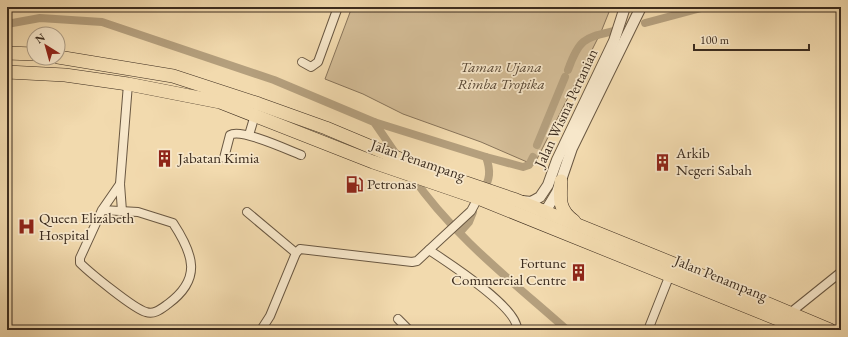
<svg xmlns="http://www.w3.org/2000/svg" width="848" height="337" viewBox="0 0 848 337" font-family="'EB Garamond',serif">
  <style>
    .green { fill: #d3bc96; stroke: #88745a }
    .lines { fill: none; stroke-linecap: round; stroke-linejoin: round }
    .canal { stroke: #b49f7d; stroke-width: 8 }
    .minor-casing { stroke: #6a5842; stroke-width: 10 }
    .tertiary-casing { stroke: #6a5842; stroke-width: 12 }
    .primary-casing { stroke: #3c2c1e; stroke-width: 14 }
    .minor { stroke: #f7e7ca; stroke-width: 8 }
    .tertiary { stroke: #f7e7ca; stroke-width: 10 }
    .primary { stroke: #f2daae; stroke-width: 13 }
    .labels { text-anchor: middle; stroke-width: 3.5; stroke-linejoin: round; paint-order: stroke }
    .park-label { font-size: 15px; font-style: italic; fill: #5a4936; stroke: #f7e7ca }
    .street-label { font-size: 15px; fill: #3c2c1e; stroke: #f7e7ca }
    .poi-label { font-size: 15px; fill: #3c2c1e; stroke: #f7e7ca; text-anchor: start }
  </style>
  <rect width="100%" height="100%" fill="#f2daae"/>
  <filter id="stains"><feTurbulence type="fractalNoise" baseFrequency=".005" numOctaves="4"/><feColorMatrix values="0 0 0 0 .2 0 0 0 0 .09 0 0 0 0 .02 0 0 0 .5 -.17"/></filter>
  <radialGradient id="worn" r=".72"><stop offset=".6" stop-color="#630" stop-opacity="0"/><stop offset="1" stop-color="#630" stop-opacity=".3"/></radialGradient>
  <!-- green -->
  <path class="green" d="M 352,7 L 611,7 L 601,32 L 534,165 L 481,142 L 403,114 L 363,94 L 325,79 Z"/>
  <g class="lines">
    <!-- canal -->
    <g class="canal">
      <path d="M 645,23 L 705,7"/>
      <path d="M 7,24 L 40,18 L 102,22 L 274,80 L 374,122 L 398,157"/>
      <path d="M 568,70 C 580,36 586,38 618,30"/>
      <path d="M 374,122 L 486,157 C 491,171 490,179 483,192"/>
      <path d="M 537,145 L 565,77"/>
      <path d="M 486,157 L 523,167 L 529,165 L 533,157"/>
      <path d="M 412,176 C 453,236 513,282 567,330"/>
      <path d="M 460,232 L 469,222 L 473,212"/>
    </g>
    <defs>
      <g id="minor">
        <path d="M 302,62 L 311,67 L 318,62 L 338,7"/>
        <path d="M 249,135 L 255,115"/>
        <path d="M 224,158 L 230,135 C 241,128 288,150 301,155"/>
        <path d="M 102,210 L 138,212 L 173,223 C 194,255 202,279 168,304 C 161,309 154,315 146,312 C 134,309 89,272 80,263 L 80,258 L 102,210 L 120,184"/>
        <path d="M 122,211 L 120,184 L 128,84"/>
        <path d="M 247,212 L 296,253"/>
        <path d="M 429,250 C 447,262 519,308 517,330"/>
        <path d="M 790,313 L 841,272"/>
        <path d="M 398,319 L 409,330"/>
        <path d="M 261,330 L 270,316 L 296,253 L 300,249 L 412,262 L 417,261 L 471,211 L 478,198"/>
        <path d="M 648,330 L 671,272"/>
      </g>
      <g id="tertiary">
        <path d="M 522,201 L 531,202 L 540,197 L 548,185 L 557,160 L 614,41 L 625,7"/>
        <path d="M 543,211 L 548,207 L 557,192 L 572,148 L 641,7"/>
      </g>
      <g id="primary">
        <path d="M 7,53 L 34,54"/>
        <path d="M 58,57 L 173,76 L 259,104 L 326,128 L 419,167 L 516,200 L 674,264 L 830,330"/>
        <path d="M 7,72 L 65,75 L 128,84 L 220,102 L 373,162 L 478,198 L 805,330"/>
        <path d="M 561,181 C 560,198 558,210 574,221"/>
      </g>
    </defs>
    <!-- minor casing -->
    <use href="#minor" class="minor-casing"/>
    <!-- tertiary casing -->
    <use href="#tertiary" class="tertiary-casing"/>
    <!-- primary casing -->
    <use href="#primary" class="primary-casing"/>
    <!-- minor -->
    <use href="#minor" class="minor"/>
    <!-- tertiary -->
    <use href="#tertiary" class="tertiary"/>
    <!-- primary -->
    <use href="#primary" class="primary"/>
  </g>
  <!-- icons -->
  <defs>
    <symbol id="building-bare" viewBox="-9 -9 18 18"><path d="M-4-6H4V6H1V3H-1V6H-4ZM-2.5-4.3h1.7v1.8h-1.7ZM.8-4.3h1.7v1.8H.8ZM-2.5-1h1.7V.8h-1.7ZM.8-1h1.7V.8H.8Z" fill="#8f2418" stroke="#f7e7ca" stroke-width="2.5" paint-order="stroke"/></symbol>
    <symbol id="fuel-bare" viewBox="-9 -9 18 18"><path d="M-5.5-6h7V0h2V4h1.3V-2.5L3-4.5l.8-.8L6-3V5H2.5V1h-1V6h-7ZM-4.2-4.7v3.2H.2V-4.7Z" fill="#8f2418" stroke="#f7e7ca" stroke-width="2.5" paint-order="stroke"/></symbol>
    <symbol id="hospital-bare" viewBox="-9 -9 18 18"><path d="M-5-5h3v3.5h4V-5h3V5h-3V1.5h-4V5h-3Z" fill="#8f2418" stroke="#f7e7ca" stroke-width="2.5" paint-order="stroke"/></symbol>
  </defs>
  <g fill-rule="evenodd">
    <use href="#building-bare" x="152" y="146" width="25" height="25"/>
    <use href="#building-bare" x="650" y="150" width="25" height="25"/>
    <use href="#fuel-bare" x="342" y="172" width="25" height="25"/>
    <use href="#hospital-bare" x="14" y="214" width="25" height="25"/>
    <use href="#building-bare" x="566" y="260" width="25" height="25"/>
  </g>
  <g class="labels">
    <!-- park labels -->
    <g class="park-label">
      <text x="501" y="72">Taman Ujana<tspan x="501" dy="17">Rimba Tropika</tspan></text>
    </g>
    <!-- street labels -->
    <g class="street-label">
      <text transform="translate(566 108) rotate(-65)" y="5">Jalan Wisma Pertanian</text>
      <text transform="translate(418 160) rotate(19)" y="5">Jalan Penampang</text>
      <text transform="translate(721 278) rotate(22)" y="5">Jalan Penampang</text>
    </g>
    <!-- poi labels -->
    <g class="poi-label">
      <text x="676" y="158">Arkib<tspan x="676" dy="17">Negeri Sabah</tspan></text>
      <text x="178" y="163">Jabatan Kimia</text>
      <text x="367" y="189">Petronas</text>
      <text x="39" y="223">Queen Elizabeth<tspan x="39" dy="17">Hospital</tspan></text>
      <text x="566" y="268" text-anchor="end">Fortune<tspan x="566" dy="17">Commercial Centre</tspan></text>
    </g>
  </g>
  <!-- margin -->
  <rect width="848" height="337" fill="none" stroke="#f2daae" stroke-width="24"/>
  <rect x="8" y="8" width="832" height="321" fill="none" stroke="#3c2c1e" stroke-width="2"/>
  <rect x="12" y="12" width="824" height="313" fill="none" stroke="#3c2c1e"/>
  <!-- north arrow -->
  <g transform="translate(46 46) rotate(323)"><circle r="19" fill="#f7e7ca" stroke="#ac9c85"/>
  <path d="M0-3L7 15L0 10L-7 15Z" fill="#8f2418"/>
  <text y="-6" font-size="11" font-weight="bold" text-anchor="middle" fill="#3c2c1e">N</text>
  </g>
  <!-- scale -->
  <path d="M694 44v6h115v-6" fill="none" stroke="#3c2c1e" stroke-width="2"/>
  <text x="700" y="44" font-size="12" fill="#3c2c1e" stroke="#f7e7ca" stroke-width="3" paint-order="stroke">100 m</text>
  <rect width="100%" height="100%" filter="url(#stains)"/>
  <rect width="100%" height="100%" fill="url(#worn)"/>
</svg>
